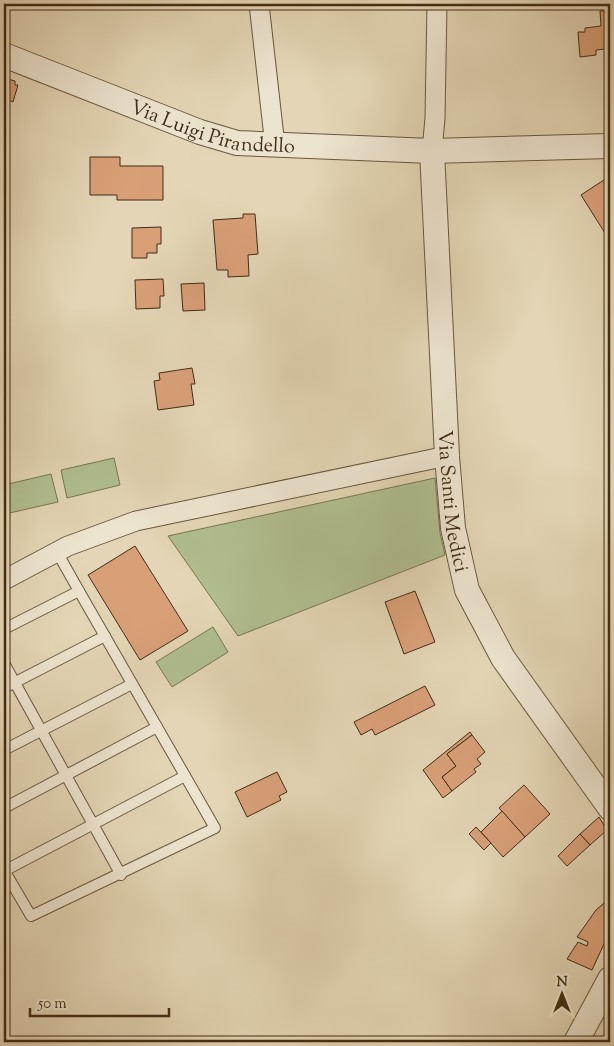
<svg xmlns="http://www.w3.org/2000/svg" width="614" height="1046" viewBox="0 0 614 1046" font-family="'Sorts Mill Goudy',serif">
  <style>
    .green { fill: #b0be90; stroke: #797653 }
    .building { fill: #d9a078; stroke: #422d16 }
    .lines { fill: none; stroke-linecap: round; stroke-linejoin: round }
    .service-casing { stroke: #6a573e; stroke-width: 12 }
    .minor-casing { stroke: #6a573e; stroke-width: 21 }
    .tertiary-casing { stroke: #6a573e; stroke-width: 26 }
    .service { stroke: #ede4cf; stroke-width: 10 }
    .minor { stroke: #ede4cf; stroke-width: 19 }
    .tertiary { stroke: #ede4cf; stroke-width: 24 }
    .labels { text-anchor: middle; stroke-width: 4; stroke-linejoin: round; paint-order: stroke }
    .street-label { font-size: 20px; fill: #422d16; stroke: #ede4cf }
  </style>
  <rect width="100%" height="100%" fill="#e3d5b5"/>
  <filter id="stains"><feTurbulence type="fractalNoise" baseFrequency=".004" numOctaves="4"/><feColorMatrix values="0 0 0 0 .2 0 0 0 0 .09 0 0 0 0 .02 0 0 0 .5 -.17"/></filter>
  <radialGradient id="worn" r=".72"><stop offset=".6" stop-color="#630" stop-opacity="0"/><stop offset="1" stop-color="#630" stop-opacity=".3"/></radialGradient>
  <!-- green -->
  <g class="green">
    <path d="M 114,458 L 120,485 L 67,498 L 61,470 Z"/>
    <path d="M 51,474 L 58,502 L 5,514 L 4,485 Z"/>
    <path d="M 435,478 L 440,533 L 445,555 L 238,636 L 168,536 Z"/>
    <path d="M 213,627 L 228,652 L 172,687 L 156,662 Z"/>
  </g>
  <!-- building -->
  <g class="building">
    <path d="M 610,10 L 610,56 L 607,56 L 606,49 L 596,50 L 596,55 L 580,57 L 578,32 L 585,32 L 585,28 L 601,26 L 600,11 Z"/>
    <path d="M 4,78 L 15,81 L 15,85 L 18,85 L 13,102 L 4,98 Z"/>
    <path d="M 90,157 L 120,157 L 120,166 L 163,166 L 163,200 L 117,200 L 117,195 L 90,195 Z"/>
    <path d="M 610,176 L 610,241 L 581,195 Z"/>
    <path d="M 243,214 L 255,214 L 258,254 L 248,255 L 249,276 L 228,277 L 228,270 L 217,270 L 213,220 L 243,218 Z"/>
    <path d="M 161,227 L 161,244 L 157,244 L 157,253 L 147,253 L 147,258 L 132,258 L 132,228 Z"/>
    <path d="M 163,279 L 164,296 L 160,296 L 160,308 L 136,309 L 135,280 Z"/>
    <path d="M 204,283 L 205,310 L 183,311 L 181,284 Z"/>
    <path d="M 192,368 L 195,384 L 191,384 L 194,405 L 158,410 L 154,381 L 160,380 L 159,373 Z"/>
    <path d="M 135,546 L 188,631 L 140,660 L 88,575 Z"/>
    <path d="M 415,591 L 435,642 L 404,654 L 385,602 Z"/>
    <path d="M 425,686 L 435,705 L 375,735 L 372,729 L 361,735 L 354,722 Z"/>
    <path d="M 470,732 L 472,735 L 447,754 L 456,766 L 442,777 L 452,791 L 443,798 L 423,770 Z"/>
    <path d="M 472,735 L 485,752 L 477,759 L 481,764 L 474,769 L 476,772 L 452,791 L 442,777 L 456,766 L 447,754 Z"/>
    <path d="M 277,772 L 287,792 L 279,796 L 281,800 L 247,817 L 235,792 Z"/>
    <path d="M 524,785 L 550,814 L 525,837 L 499,808 Z"/>
    <path d="M 502,811 L 525,837 L 503,857 L 481,832 Z"/>
    <path d="M 599,817 L 607,830 L 590,845 L 580,834 Z"/>
    <path d="M 476,827 L 491,843 L 484,850 L 469,834 Z"/>
    <path d="M 580,834 L 590,845 L 567,866 L 558,856 Z"/>
    <path d="M 610,898 L 610,931 L 592,970 L 567,959 L 578,942 L 587,946 L 588,942 L 577,937 L 596,910 Z"/>
  </g>
  <g class="lines">
    <defs>
      <g id="service">
        <path d="M 57,552 L 79,591"/>
        <path d="M 4,629 L 79,591 L 215,828 L 31,916 L 4,870"/>
        <path d="M 4,663 L 121,875"/>
        <path d="M 4,688 L 105,636"/>
        <path d="M 4,750 L 132,684"/>
        <path d="M 4,808 L 157,727"/>
        <path d="M 4,871 L 185,776"/>
      </g>
      <g id="minor">
        <path d="M 259,4 L 275,146"/>
        <path d="M 432,151 L 435,118 L 437,4"/>
        <path d="M 4,580 L 68,546 L 136,521 L 447,456"/>
      </g>
      <g id="tertiary">
        <path id="s1" d="M 4,55 L 200,132 L 237,143 L 432,151 L 610,146"/>
        <path id="s2" d="M 432,151 L 447,456 L 453,528 L 467,590 L 503,658 L 610,808"/>
        <path d="M 576,1042 L 610,979"/>
      </g>
    </defs>
    <!-- service casing -->
    <use href="#service" class="service-casing"/>
    <!-- minor casing -->
    <use href="#minor" class="minor-casing"/>
    <!-- tertiary casing -->
    <use href="#tertiary" class="tertiary-casing"/>
    <!-- service -->
    <use href="#service" class="service"/>
    <!-- minor -->
    <use href="#minor" class="minor"/>
    <!-- tertiary -->
    <use href="#tertiary" class="tertiary"/>
  </g>
  <g class="labels">
    <!-- street labels -->
    <g class="street-label">
      <text dy="7" stroke="none"><textPath href="#s1" startOffset="222">Via Luigi Pirandello</textPath></text>
      <text dy="7" stroke="none"><textPath href="#s2" startOffset="351">Via Santi Medici</textPath></text>
    </g>
  </g>
  <!-- margin -->
  <rect width="614" height="1046" fill="none" stroke="#e3d5b5" stroke-width="20"/>
  <rect x="5" y="5" width="604" height="1036" fill="none" stroke="#422d16" stroke-width="2.5"/>
  <rect x="10" y="10" width="594" height="1026" fill="none" stroke="#422d16"/>
  <!-- north arrow -->
  <g transform="translate(562 994)" stroke="#ede4cf" stroke-width="4" paint-order="stroke">
  <path d="M0-4L9 19L0 12L-9 19Z" fill="#422d16"/>
  <text y="-8" font-size="14" font-weight="bold" text-anchor="middle" fill="#422d16">N</text>
  </g>
  <!-- scale -->
  <path d="M30 1008v8h139v-8" fill="none" stroke="#422d16" stroke-width="2.5"/>
  <text x="38" y="1008" font-size="15" fill="#422d16" stroke="#ede4cf" stroke-width="4" paint-order="stroke">50 m</text>
  <rect width="100%" height="100%" filter="url(#stains)"/>
  <rect width="100%" height="100%" fill="url(#worn)"/>
</svg>
